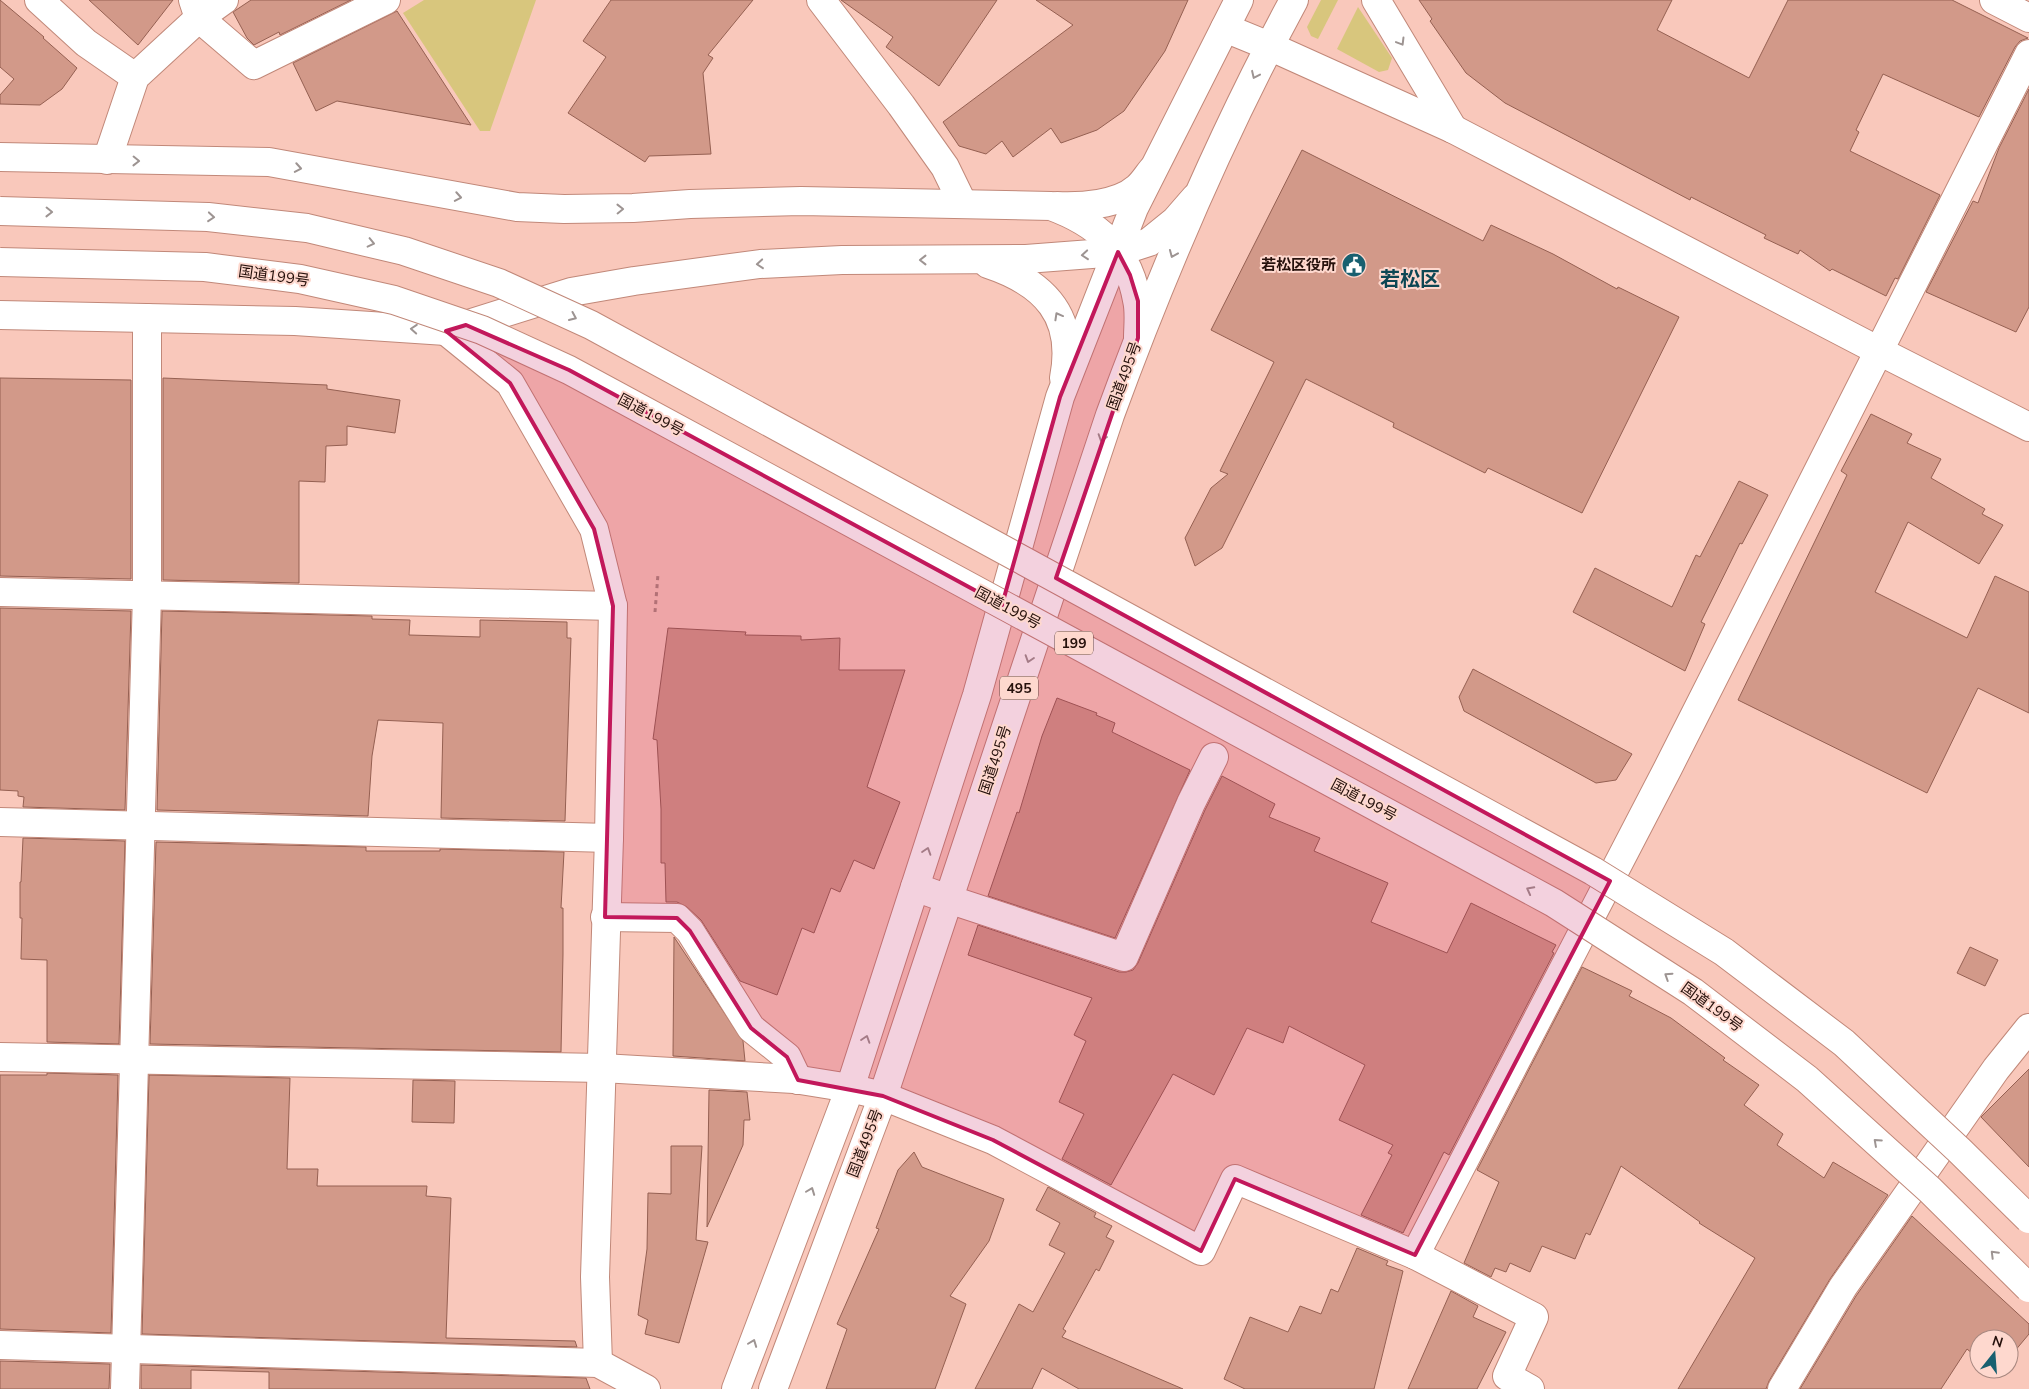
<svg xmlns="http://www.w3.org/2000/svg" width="2029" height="1389" viewBox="0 0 2029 1389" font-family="'Nunito Sans','Noto Sans JP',sans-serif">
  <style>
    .green { fill: #d8c67d }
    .building { fill: #d29989; stroke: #956052 }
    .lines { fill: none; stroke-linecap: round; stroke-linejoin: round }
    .minor-casing { stroke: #c18879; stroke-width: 30 }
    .highway-casing { stroke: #c18879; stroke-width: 30 }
    .path { stroke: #ae877d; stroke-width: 3; stroke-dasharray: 4 4; stroke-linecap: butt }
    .minor { stroke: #fff; stroke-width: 28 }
    .highway { stroke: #fff; stroke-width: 28 }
    .highway-bridge-casing { stroke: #c18879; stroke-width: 30; stroke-linecap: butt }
    .highway-bridge { stroke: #fff; stroke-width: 28 }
    .oneway { stroke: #9d9492 }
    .marked { fill: #c2185b; fill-opacity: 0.2; stroke: #c2185b; stroke-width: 4; stroke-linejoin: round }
    .labels { text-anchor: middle; stroke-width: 4; stroke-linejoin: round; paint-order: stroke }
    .shield { fill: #fed8ce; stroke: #674d46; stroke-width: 1 }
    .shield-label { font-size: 14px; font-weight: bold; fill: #26110c }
    .poi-label { font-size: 15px; font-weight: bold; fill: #26110c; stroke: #fed8ce; text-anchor: end }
    .street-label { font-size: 15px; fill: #26110c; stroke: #fed8ce }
    .district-label { font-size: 20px; font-weight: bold; fill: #0d4754; stroke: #fed8ce }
  </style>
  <rect width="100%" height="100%" fill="#f9c8bb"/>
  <!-- green -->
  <g class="green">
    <path d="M 424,0 L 536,0 L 490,131 L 480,131 L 403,13 Z"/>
    <path d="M 1321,0 L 1338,0 L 1318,39 L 1311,36 L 1307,27 Z"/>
    <path d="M 1358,7 L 1392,58 L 1388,70 L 1379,72 L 1337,49 Z"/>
  </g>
  <!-- building -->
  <g class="building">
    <path d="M 0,0 L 44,37 L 43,38 L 77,68 L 62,89 L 40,105 L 0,104 L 0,95 L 14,79 L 0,67 Z"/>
    <path d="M 89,0 L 173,0 L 138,45 Z"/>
    <path d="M 251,0 L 351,0 L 280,35 L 279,32 L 254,45 L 247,38 L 233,12 Z"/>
    <path d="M 611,0 L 753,0 L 708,55 L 713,58 L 703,73 L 711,154 L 649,156 L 645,162 L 568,113 L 606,57 L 583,41 Z"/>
    <path d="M 841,0 L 997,0 L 939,86 L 886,47 L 893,37 Z"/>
    <path d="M 1036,0 L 1188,0 L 1165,51 L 1124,111 L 1097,130 L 1061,143 L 1051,128 L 1013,157 L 1002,141 L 986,154 L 959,146 L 943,122 L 1073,25 Z"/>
    <path d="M 1419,0 L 1672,0 L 1657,30 L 1749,78 L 1788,0 L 1952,0 L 2028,38 L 2020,41 L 2015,47 L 1979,117 L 1883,74 L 1856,130 L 1859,132 L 1850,151 L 1940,195 L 1898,279 L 1895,278 L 1886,296 L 1832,269 L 1830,271 L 1800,250 L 1798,254 L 1764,238 L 1766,235 L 1691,197 L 1690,200 L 1505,103 L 1466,73 L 1430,21 L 1432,19 Z"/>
    <path d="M 397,11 L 471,125 L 337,101 L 316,111 L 293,63 Z"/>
    <path d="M 2029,89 L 2029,307 L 2016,332 L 1926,292 L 1973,201 L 1978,203 L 1999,148 Z"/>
    <path d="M 1302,150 L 1483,241 L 1491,225 L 1553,254 L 1617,289 L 1618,287 L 1679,317 L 1582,513 L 1488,468 L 1485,473 L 1393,427 L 1394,423 L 1306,379 L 1222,548 L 1195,566 L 1185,538 L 1211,488 L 1228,474 L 1220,471 L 1274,362 L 1211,330 Z"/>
    <path d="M 0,378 L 131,380 L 131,579 L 0,576 Z"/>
    <path d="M 163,378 L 327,385 L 327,389 L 400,400 L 395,433 L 347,426 L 347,445 L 326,446 L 325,482 L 299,481 L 299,583 L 163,580 Z"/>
    <path d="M 1871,414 L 1912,434 L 1907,443 L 1941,459 L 1931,478 L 1985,509 L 1982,514 L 2003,525 L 1979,564 L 1908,522 L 1875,592 L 1967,638 L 1995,576 L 2029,592 L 2029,713 L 1978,688 L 1927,793 L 1738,700 L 1847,475 L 1841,471 Z"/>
    <path d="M 1739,481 L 1768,495 L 1742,544 L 1740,543 L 1701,622 L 1705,624 L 1685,671 L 1573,612 L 1595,568 L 1672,607 L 1696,555 L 1700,557 Z"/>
    <path d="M 0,608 L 131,611 L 125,810 L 23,807 L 24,797 L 18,796 L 18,791 L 0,790 Z"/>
    <path d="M 162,611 L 372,616 L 372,619 L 410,620 L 409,635 L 480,637 L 480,620 L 567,622 L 567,638 L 571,638 L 565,821 L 441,818 L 443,723 L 378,720 L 372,756 L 368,816 L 157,810 Z"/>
    <path d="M 668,628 L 746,632 L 745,635 L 801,636 L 801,640 L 840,638 L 839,670 L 905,670 L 867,787 L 900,802 L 874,869 L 854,860 L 840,892 L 831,888 L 814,933 L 802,928 L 777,995 L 740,981 L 701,920 L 687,907 L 677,902 L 666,902 L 665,863 L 661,863 L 661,809 L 657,740 L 653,739 Z"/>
    <path d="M 1473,669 L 1632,754 L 1616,780 L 1596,783 L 1464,711 L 1459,697 Z"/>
    <path d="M 1057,698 L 1097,713 L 1096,715 L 1115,723 L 1112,732 L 1190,770 L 1115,938 L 988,896 L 1017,812 L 1019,813 L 1042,736 Z"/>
    <path d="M 1222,776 L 1275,804 L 1269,817 L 1320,838 L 1314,851 L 1388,883 L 1371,922 L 1447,953 L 1471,903 L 1556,945 L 1552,952 L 1554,953 L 1449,1155 L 1444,1152 L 1403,1233 L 1361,1215 L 1392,1155 L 1388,1153 L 1393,1145 L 1339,1120 L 1365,1065 L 1289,1026 L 1283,1043 L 1247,1028 L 1214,1095 L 1173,1074 L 1111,1185 L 1062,1159 L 1084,1114 L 1059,1102 L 1086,1041 L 1074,1035 L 1092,998 L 968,955 L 978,925 L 1119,972 L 1126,972 L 1133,970 L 1138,963 L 1205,810 Z"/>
    <path d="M 23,838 L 125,841 L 119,1044 L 47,1042 L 47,960 L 21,959 L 22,918 L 20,918 L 20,882 L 21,882 Z"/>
    <path d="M 156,842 L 366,847 L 366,851 L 440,851 L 440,849 L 564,852 L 561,908 L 563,908 L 563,954 L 561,1052 L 150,1044 Z"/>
    <path d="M 674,937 L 743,1041 L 745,1061 L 673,1056 Z"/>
    <path d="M 1970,947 L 1998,960 L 1985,986 L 1957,973 Z"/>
    <path d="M 1582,967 L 1632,991 L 1629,996 L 1671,1018 L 1725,1058 L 1723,1060 L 1759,1085 L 1744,1105 L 1783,1134 L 1777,1145 L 1824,1178 L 1833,1162 L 1888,1195 L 1830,1279 L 1769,1381 L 1766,1389 L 1678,1389 L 1755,1258 L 1699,1223 L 1700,1222 L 1621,1166 L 1590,1235 L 1586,1233 L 1575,1259 L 1542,1246 L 1530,1272 L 1510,1263 L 1506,1272 L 1495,1268 L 1491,1277 L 1464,1263 L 1499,1182 L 1477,1170 Z"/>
    <path d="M 2029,1069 L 2029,1167 L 1981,1117 Z"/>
    <path d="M 47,1073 L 118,1075 L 111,1333 L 0,1329 L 0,1075 L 47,1075 Z"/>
    <path d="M 149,1075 L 290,1078 L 287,1169 L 318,1169 L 317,1186 L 427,1186 L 426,1196 L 451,1198 L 446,1338 L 575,1341 L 577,1347 L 142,1334 Z"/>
    <path d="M 413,1080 L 455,1081 L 454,1123 L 412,1122 Z"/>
    <path d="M 709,1090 L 747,1092 L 750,1120 L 744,1120 L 743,1145 L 707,1227 Z"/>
    <path d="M 671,1146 L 702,1146 L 696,1240 L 708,1242 L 679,1343 L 645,1334 L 648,1320 L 638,1315 L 647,1249 L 648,1193 L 671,1194 Z"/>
    <path d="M 914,1152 L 922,1167 L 1004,1199 L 989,1241 L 950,1296 L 966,1304 L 935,1389 L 826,1389 L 847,1329 L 837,1324 L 879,1229 L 876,1228 L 898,1170 Z"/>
    <path d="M 1048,1187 L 1096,1213 L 1094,1217 L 1112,1226 L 1106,1237 L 1114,1241 L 1099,1271 L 1096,1269 L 1063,1329 L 1066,1331 L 1062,1337 L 1183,1389 L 1079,1389 L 1042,1368 L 1032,1389 L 975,1389 L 1019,1304 L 1033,1312 L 1065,1253 L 1049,1245 L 1060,1223 L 1036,1210 Z"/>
    <path d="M 1912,1216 L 2029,1324 L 2029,1334 L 2009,1358 L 2009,1339 L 1979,1339 L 1979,1359 L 1967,1349 L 1941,1389 L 1800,1389 L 1856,1296 Z"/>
    <path d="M 1357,1248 L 1388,1261 L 1386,1265 L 1403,1271 L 1374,1389 L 1245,1389 L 1224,1379 L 1250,1317 L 1288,1332 L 1300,1306 L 1321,1314 L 1331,1289 L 1338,1292 Z"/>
    <path d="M 1451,1291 L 1478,1306 L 1473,1317 L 1506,1332 L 1477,1389 L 1408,1389 Z"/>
    <path d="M 0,1361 L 110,1364 L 109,1389 L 0,1389 Z"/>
    <path d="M 141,1365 L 586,1378 L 590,1389 L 269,1389 L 269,1372 L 191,1370 L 191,1389 L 141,1389 Z"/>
  </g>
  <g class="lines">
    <defs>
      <g id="minor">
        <path d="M 39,0 L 86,43 L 135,77"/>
        <path d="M 193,0 L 199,18 L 254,65 L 386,0"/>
        <path d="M 821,0 L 901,105 L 945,167 L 963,204"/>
        <path d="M 1376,0 L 1453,129"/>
        <path d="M 1994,0 L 2029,18"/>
        <path d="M 1225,28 L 1269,46 L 1453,129 L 1879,351 L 2029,427"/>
        <path d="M 0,157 L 269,162 L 517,207 L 564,209 L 633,208 L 690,204 L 801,201 L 1051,206 C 1097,223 1128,249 1137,300 C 1140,312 1138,326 1138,338"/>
        <path d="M 107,160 L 135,77 L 199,18 L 224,0"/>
        <path d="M 1057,206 C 1081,207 1118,205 1137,188 C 1143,183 1147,176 1152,170"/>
        <path d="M 988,264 C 1045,283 1076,316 1064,378"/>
        <path d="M 0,315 L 295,321 L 446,331 L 571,292 L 634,281 L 760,264 L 842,260 L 1026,259 L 1118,252 L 1149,242 L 1175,221 L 1195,198"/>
        <path d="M 446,331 L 510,383 L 594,529 L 613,606 L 609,838 L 595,1277 L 598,1363"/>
        <path d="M 0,592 L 613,606"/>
        <path d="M 0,822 L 609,838"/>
        <path d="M 915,887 L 948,899 L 1124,957 L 1191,803 L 1214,757"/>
        <path d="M 605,917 L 677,918 L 690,931 L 751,1028 L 787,1057 L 798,1080"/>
        <path d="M 0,1057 L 602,1068 L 794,1079 L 850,1088 L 883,1096 L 993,1140 L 1201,1251 L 1235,1179 L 1415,1255 L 1534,1317 L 1507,1376 L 1530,1389"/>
        <path d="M 1415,1255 L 1668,768 L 2029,54"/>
        <path d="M 0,1345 L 598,1363 L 646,1389"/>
        <path d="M 125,1389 L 147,594 L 147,318"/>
        <path d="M 1782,1389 L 1843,1287 L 1996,1069 L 2029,1028"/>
      </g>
      <g id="highway">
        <path d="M 736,1389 L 850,1088 L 977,695 L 1060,397 L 1134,208 L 1239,0"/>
        <path d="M 773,1389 L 883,1096 L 1110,415 C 1162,273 1222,133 1294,0"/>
      </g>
    </defs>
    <!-- minor casing -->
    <use href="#minor" class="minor-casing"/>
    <!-- highway casing -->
    <use href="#highway" class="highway-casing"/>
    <!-- path -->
    <path class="path" d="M 655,612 L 658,574"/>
    <!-- minor -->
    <use href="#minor" class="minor"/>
    <!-- highway -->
    <use href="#highway" class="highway"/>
    <defs>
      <g id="highway-bridge">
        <path d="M 0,211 L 208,217 L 307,228 L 404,251 L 499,283 L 591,325 L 1593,871 L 1724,952 L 1844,1043 L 1960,1151 L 2029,1219"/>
        <path d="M 0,262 L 205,267 L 300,279 L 394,300 L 482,330 L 569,370 L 1554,903 L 1693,992 L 1807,1079 L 1930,1190 L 2029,1288"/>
      </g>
    </defs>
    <!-- highway-bridge casing -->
    <use href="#highway-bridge" class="highway-bridge-casing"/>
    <!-- highway-bridge -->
    <use href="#highway-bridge" class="highway-bridge"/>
  </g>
  <!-- one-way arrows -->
  <defs><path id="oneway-chevron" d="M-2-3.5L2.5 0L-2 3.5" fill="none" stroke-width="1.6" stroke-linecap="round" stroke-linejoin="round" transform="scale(1.25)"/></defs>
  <g class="oneway">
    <use href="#oneway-chevron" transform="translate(1401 42) rotate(59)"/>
    <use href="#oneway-chevron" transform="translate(1255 75) rotate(115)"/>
    <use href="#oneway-chevron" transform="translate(136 161) rotate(1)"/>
    <use href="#oneway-chevron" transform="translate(298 168) rotate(10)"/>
    <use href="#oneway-chevron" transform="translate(458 197) rotate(10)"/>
    <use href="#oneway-chevron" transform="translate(620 209) rotate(-1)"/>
    <use href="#oneway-chevron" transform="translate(49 212) rotate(1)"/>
    <use href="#oneway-chevron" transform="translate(211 217) rotate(5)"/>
    <use href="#oneway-chevron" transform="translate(371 243) rotate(13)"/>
    <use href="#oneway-chevron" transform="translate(1173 254) rotate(113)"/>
    <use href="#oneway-chevron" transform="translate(1085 255) rotate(175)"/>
    <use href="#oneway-chevron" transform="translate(923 260) rotate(180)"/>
    <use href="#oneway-chevron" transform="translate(760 264) rotate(175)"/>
    <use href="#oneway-chevron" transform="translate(1058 316) rotate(-119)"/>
    <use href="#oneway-chevron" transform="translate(573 317) rotate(24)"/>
    <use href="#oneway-chevron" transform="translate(414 329) rotate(-176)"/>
    <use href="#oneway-chevron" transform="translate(1102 438) rotate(108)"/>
    <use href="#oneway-chevron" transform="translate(1029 659) rotate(108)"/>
    <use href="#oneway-chevron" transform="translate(927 851) rotate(-72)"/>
    <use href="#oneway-chevron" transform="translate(1530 890) rotate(-152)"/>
    <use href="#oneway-chevron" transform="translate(1668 976) rotate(-147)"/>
    <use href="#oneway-chevron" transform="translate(866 1039) rotate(-72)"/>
    <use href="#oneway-chevron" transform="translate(1877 1142) rotate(-138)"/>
    <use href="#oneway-chevron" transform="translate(811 1191) rotate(-69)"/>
    <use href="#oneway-chevron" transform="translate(1994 1254) rotate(-135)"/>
    <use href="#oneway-chevron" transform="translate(753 1343) rotate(-69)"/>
  </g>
  <!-- marked area -->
  <path class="marked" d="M 1118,252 L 1130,275 L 1138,301 L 1138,338 L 1056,578 L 1610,881 L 1415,1255 L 1235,1179 L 1201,1251 L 993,1140 L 883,1096 L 798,1080 L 787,1057 L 751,1028 L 690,931 L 677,918 L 605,917 L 613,606 L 594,529 L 510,383 L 446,331 L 466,325 L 569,370 L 1002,605 L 1060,397 Z"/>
  <!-- icons -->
  <defs>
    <symbol id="civic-disc" viewBox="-11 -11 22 22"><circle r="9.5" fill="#186070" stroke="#fed8ce"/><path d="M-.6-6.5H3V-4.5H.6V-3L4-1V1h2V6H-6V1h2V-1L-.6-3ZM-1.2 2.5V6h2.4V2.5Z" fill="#fff"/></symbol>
  </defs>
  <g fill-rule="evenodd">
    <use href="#civic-disc" x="1340" y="251" width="28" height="28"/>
  </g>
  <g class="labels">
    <!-- shield labels -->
    <g class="shield">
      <rect x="1055" y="631.5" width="38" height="23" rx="4"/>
      <rect x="1000" y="676.5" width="38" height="23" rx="4"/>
    </g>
    <g class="shield-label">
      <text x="1074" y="648">199</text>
      <text x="1019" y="693">495</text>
    </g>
    <!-- poi labels -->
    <g class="poi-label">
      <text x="1336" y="270">若松区役所</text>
    </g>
    <!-- street labels -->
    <g class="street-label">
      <text transform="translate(274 276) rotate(8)" y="5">国道199号</text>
      <text transform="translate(1124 376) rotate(-70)" y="5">国道495号</text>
      <text transform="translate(651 415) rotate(28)" y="5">国道199号</text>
      <text transform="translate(1008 608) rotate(28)" y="5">国道199号</text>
      <text transform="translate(995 760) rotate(-72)" y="5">国道495号</text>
      <text transform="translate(1364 800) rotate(28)" y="5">国道199号</text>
      <text transform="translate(1712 1007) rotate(36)" y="5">国道199号</text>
      <text transform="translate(865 1143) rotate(-69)" y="5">国道495号</text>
    </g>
    <!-- district labels -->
    <g class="district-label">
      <text x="1410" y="286">若松区</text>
    </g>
  </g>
  <!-- north arrow -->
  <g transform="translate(1994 1354) rotate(17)"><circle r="24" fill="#fed8ce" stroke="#a88880"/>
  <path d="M0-4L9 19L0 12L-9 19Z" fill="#186070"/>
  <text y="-8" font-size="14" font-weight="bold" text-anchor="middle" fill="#26110c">N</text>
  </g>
</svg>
